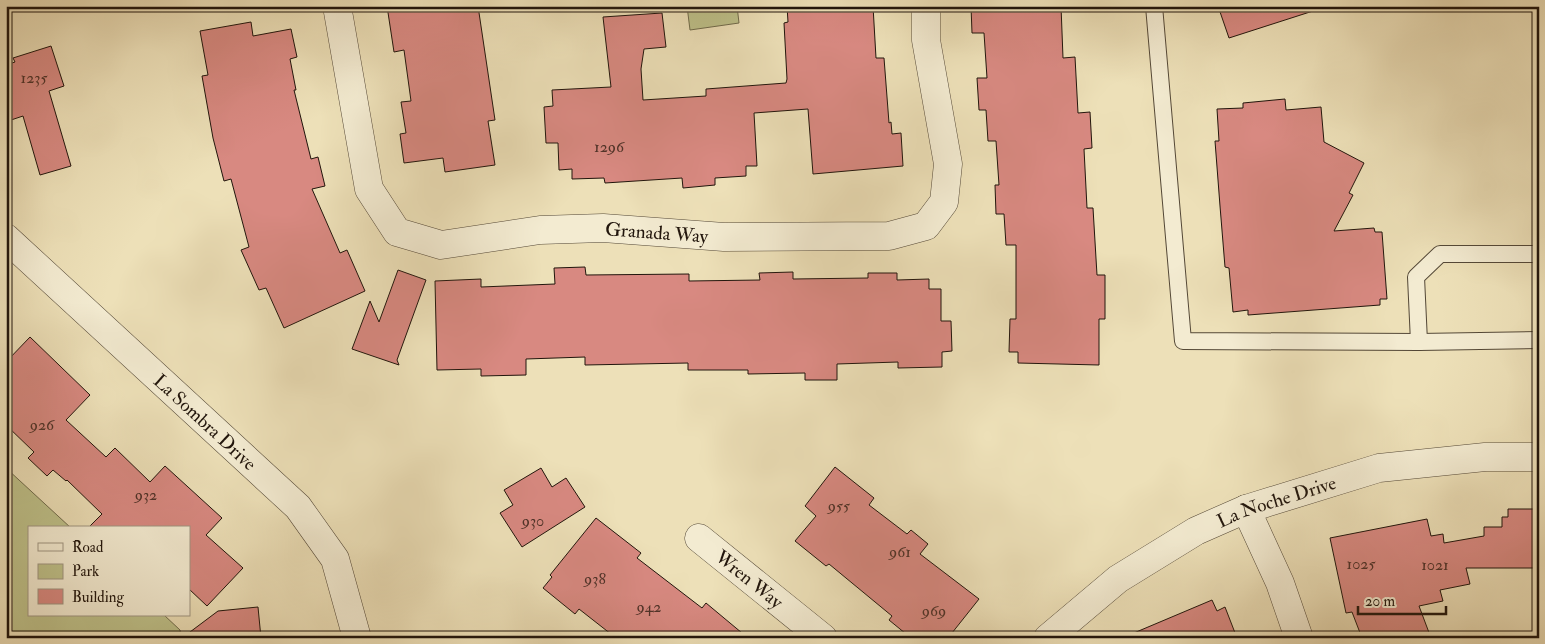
<svg xmlns="http://www.w3.org/2000/svg" width="1545" height="644" viewBox="0 0 1545 644" font-family="'IM FELL Double Pica',serif">
  <style>
    .green { fill: #bec18a; stroke: #706b4b }
    .building { fill: #d88981; stroke: #21150c }
    .lines { fill: none; stroke-linecap: round; stroke-linejoin: round }
    .service-casing { stroke: #544837; stroke-width: 18 }
    .minor-casing { stroke: #544837; stroke-width: 29 }
    .tertiary-casing { stroke: #544837; stroke-width: 29 }
    .service { stroke: #f3ebd1; stroke-width: 16 }
    .minor { stroke: #f3ebd1; stroke-width: 28 }
    .tertiary { stroke: #f3ebd1; stroke-width: 28 }
    .labels { text-anchor: middle; stroke-width: 4.5; stroke-linejoin: round; paint-order: stroke }
    .number-label { font-size: 16px; fill: #4f3229 }
    .street-label { font-size: 19px; fill: #21150c; stroke: #f3ebd1 }
  </style>
  <rect width="100%" height="100%" fill="#ede0b8"/>
  <filter id="stains"><feTurbulence type="fractalNoise" baseFrequency=".004" numOctaves="4"/><feColorMatrix values="0 0 0 0 .2 0 0 0 0 .09 0 0 0 0 .02 0 0 0 .5 -.17"/></filter>
  <radialGradient id="worn" r=".72"><stop offset=".6" stop-color="#630" stop-opacity="0"/><stop offset="1" stop-color="#630" stop-opacity=".3"/></radialGradient>
  <!-- green -->
  <g class="green">
    <path d="M 687,6 L 737,6 L 739,23 L 690,30 Z"/>
    <path d="M 6,468 L 71,528 L 29,528 L 29,615 L 164,615 L 180,630 L 181,638 L 6,638 Z"/>
  </g>
  <!-- building -->
  <g class="building">
    <path d="M 387,6 L 478,6 L 495,120 L 488,121 L 495,165 L 445,172 L 443,158 L 404,163 L 400,134 L 406,133 L 401,102 L 411,101 L 404,50 L 394,52 Z"/>
    <path d="M 787,6 L 873,6 L 876,58 L 884,58 L 889,123 L 891,122 L 892,134 L 901,133 L 903,166 L 813,174 L 808,109 L 754,113 L 757,166 L 746,166 L 746,176 L 715,178 L 715,185 L 683,188 L 682,178 L 605,183 L 604,178 L 572,179 L 572,169 L 559,170 L 558,143 L 546,143 L 544,107 L 553,106 L 552,90 L 611,87 L 603,17 L 662,13 L 666,47 L 644,49 L 641,69 L 643,100 L 706,96 L 706,89 L 786,83 L 787,79 L 784,23 L 788,22 Z"/>
    <path d="M 971,6 L 1061,6 L 1063,58 L 1075,57 L 1078,113 L 1090,112 L 1092,148 L 1084,149 L 1087,208 L 1093,208 L 1097,275 L 1105,275 L 1105,319 L 1099,319 L 1099,365 L 1018,363 L 1018,352 L 1009,352 L 1010,319 L 1016,319 L 1016,245 L 1006,245 L 1004,214 L 996,214 L 995,185 L 999,185 L 996,141 L 988,141 L 986,110 L 979,110 L 977,78 L 987,78 L 984,33 L 972,33 Z"/>
    <path d="M 1218,6 L 1312,6 L 1313,11 L 1229,38 Z"/>
    <path d="M 251,22 L 253,36 L 291,29 L 297,57 L 290,59 L 296,90 L 294,90 L 311,159 L 318,157 L 325,186 L 312,189 L 340,253 L 347,250 L 365,291 L 284,328 L 266,288 L 259,290 L 241,250 L 249,247 L 231,179 L 224,181 L 213,138 L 202,76 L 208,75 L 200,31 Z"/>
    <path d="M 51,46 L 64,86 L 49,91 L 71,166 L 40,175 L 23,116 L 11,120 L 6,104 L 6,65 L 15,62 L 13,58 Z"/>
    <path d="M 1285,99 L 1286,110 L 1321,107 L 1324,142 L 1364,163 L 1349,193 L 1353,195 L 1334,231 L 1374,228 L 1375,232 L 1382,232 L 1387,299 L 1380,299 L 1380,305 L 1248,315 L 1248,310 L 1233,312 L 1229,268 L 1225,267 L 1220,206 L 1215,141 L 1219,141 L 1217,109 L 1243,108 L 1243,103 Z"/>
    <path d="M 585,267 L 586,275 L 689,274 L 689,281 L 760,280 L 759,273 L 793,272 L 793,279 L 868,278 L 868,273 L 897,273 L 897,280 L 929,279 L 929,289 L 941,289 L 941,321 L 951,321 L 952,351 L 942,352 L 942,367 L 898,368 L 898,362 L 837,364 L 837,380 L 805,380 L 805,373 L 748,374 L 748,370 L 688,370 L 688,363 L 585,365 L 585,357 L 526,359 L 526,375 L 481,376 L 481,369 L 437,370 L 435,281 L 481,279 L 481,287 L 555,284 L 554,268 Z"/>
    <path d="M 398,270 L 426,280 L 397,360 L 399,365 L 352,349 L 370,301 L 379,322 Z"/>
    <path d="M 30,337 L 90,395 L 66,420 L 106,457 L 115,448 L 150,482 L 165,466 L 222,518 L 206,535 L 243,568 L 207,606 L 189,589 L 189,528 L 88,528 L 102,514 L 67,480 L 66,481 L 53,470 L 47,476 L 28,458 L 34,452 L 6,425 L 6,362 Z"/>
    <path d="M 835,467 L 874,498 L 869,505 L 907,534 L 911,530 L 928,544 L 920,554 L 979,599 L 948,638 L 911,638 L 889,620 L 892,616 L 829,564 L 826,566 L 795,541 L 816,516 L 805,506 Z"/>
    <path d="M 541,468 L 552,487 L 566,478 L 585,507 L 522,547 L 500,513 L 513,505 L 504,490 Z"/>
    <path d="M 1508,509 L 1539,509 L 1539,568 L 1466,568 L 1470,584 L 1440,590 L 1443,601 L 1419,606 L 1431,638 L 1362,638 L 1352,612 L 1346,613 L 1330,538 L 1427,519 L 1431,536 L 1443,534 L 1444,543 L 1484,536 L 1484,527 L 1502,527 L 1502,517 L 1508,517 Z"/>
    <path d="M 596,518 L 641,553 L 637,558 L 702,608 L 706,603 L 748,638 L 616,638 L 579,609 L 575,614 L 543,588 L 552,577 L 550,575 Z"/>
    <path d="M 1212,600 L 1217,611 L 1225,607 L 1237,638 L 1122,638 Z"/>
    <path d="M 258,607 L 261,638 L 182,638 L 218,611 Z"/>
  </g>
  <g class="lines">
    <defs>
      <g id="service">
        <path d="M 1154,6 L 1183,341 L 1419,342 L 1539,340"/>
        <path d="M 1419,342 L 1416,277 L 1440,254 L 1539,254"/>
      </g>
      <g id="minor">
        <path id="s1" d="M 337,6 L 369,189 L 397,232 L 441,245 L 540,230 L 603,228 L 724,237 L 889,236 L 926,226 L 944,202 L 948,164 L 926,40 L 926,6"/>
        <path d="M 1246,509 L 1280,583 L 1299,638"/>
        <path id="s2" d="M 699,538 L 823,638"/>
        <path id="s3" d="M 1048,638 L 1118,579 L 1196,531 L 1246,509 L 1379,468 L 1485,457 L 1539,457"/>
      </g>
      <g id="tertiary">
        <path id="s4" d="M 6,238 L 298,507 L 335,559 L 357,638"/>
      </g>
    </defs>
    <!-- service casing -->
    <use href="#service" class="service-casing"/>
    <!-- minor casing -->
    <use href="#minor" class="minor-casing"/>
    <!-- tertiary casing -->
    <use href="#tertiary" class="tertiary-casing"/>
    <!-- service -->
    <use href="#service" class="service"/>
    <!-- minor -->
    <use href="#minor" class="minor"/>
    <!-- tertiary -->
    <use href="#tertiary" class="tertiary"/>
  </g>
  <g class="labels">
    <!-- number labels -->
    <g class="number-label">
      <text x="34" y="83">1235</text>
      <text x="609" y="152">1296</text>
      <text x="42" y="430">926</text>
      <text x="146" y="500">932</text>
      <text x="839" y="511">955</text>
      <text x="533" y="526">930</text>
      <text x="900" y="557">961</text>
      <text x="1361" y="569">1025</text>
      <text x="1435" y="570">1021</text>
      <text x="595" y="584">938</text>
      <text x="649" y="612">942</text>
      <text x="934" y="616">969</text>
    </g>
    <!-- street labels -->
    <g class="street-label">
      <text dy="7" stroke="none"><textPath href="#s1" startOffset="500">Granada Way</textPath></text>
      <text dy="7" stroke="none"><textPath href="#s4" startOffset="271">La Sombra Drive</textPath></text>
      <text dy="7" stroke="none"><textPath href="#s3" startOffset="269">La Noche Drive</textPath></text>
      <text dy="7" stroke="none"><textPath href="#s2" startOffset="65">Wren Way</textPath></text>
    </g>
  </g>
  <!-- margin -->
  <rect width="1545" height="644" fill="none" stroke="#ede0b8" stroke-width="25"/>
  <rect x="8" y="8" width="1530" height="629" fill="none" stroke="#21150c" stroke-width="2.5"/>
  <rect x="12" y="12" width="1520" height="619" fill="none" stroke="#21150c"/>
  <!-- legend -->
  <rect x="28" y="526" width="162" height="90" fill="#f3ebd1" stroke="#9f9582"/>
  <rect x="38" y="543" width="25" height="8" fill="#f3ebd1" stroke="#9f9582"/>
  <text x="72" y="552" font-size="15" fill="#21150c">Road</text>
  <rect x="38" y="564" width="25" height="15" fill="#bec18a" stroke="#9f9582"/>
  <text x="72" y="576" font-size="15" fill="#21150c">Park</text>
  <rect x="38" y="589" width="25" height="15" fill="#d88981" stroke="#9f9582"/>
  <text x="72" y="602" font-size="15" fill="#21150c">Building</text>
  <!-- scale -->
  <path d="M1358 606v8h88v-8" fill="none" stroke="#21150c" stroke-width="2.5"/>
  <text x="1365" y="606" font-size="15" fill="#21150c" stroke="#f3ebd1" stroke-width="4" paint-order="stroke">20 m</text>
  <rect width="100%" height="100%" filter="url(#stains)"/>
  <rect width="100%" height="100%" fill="url(#worn)"/>
</svg>
